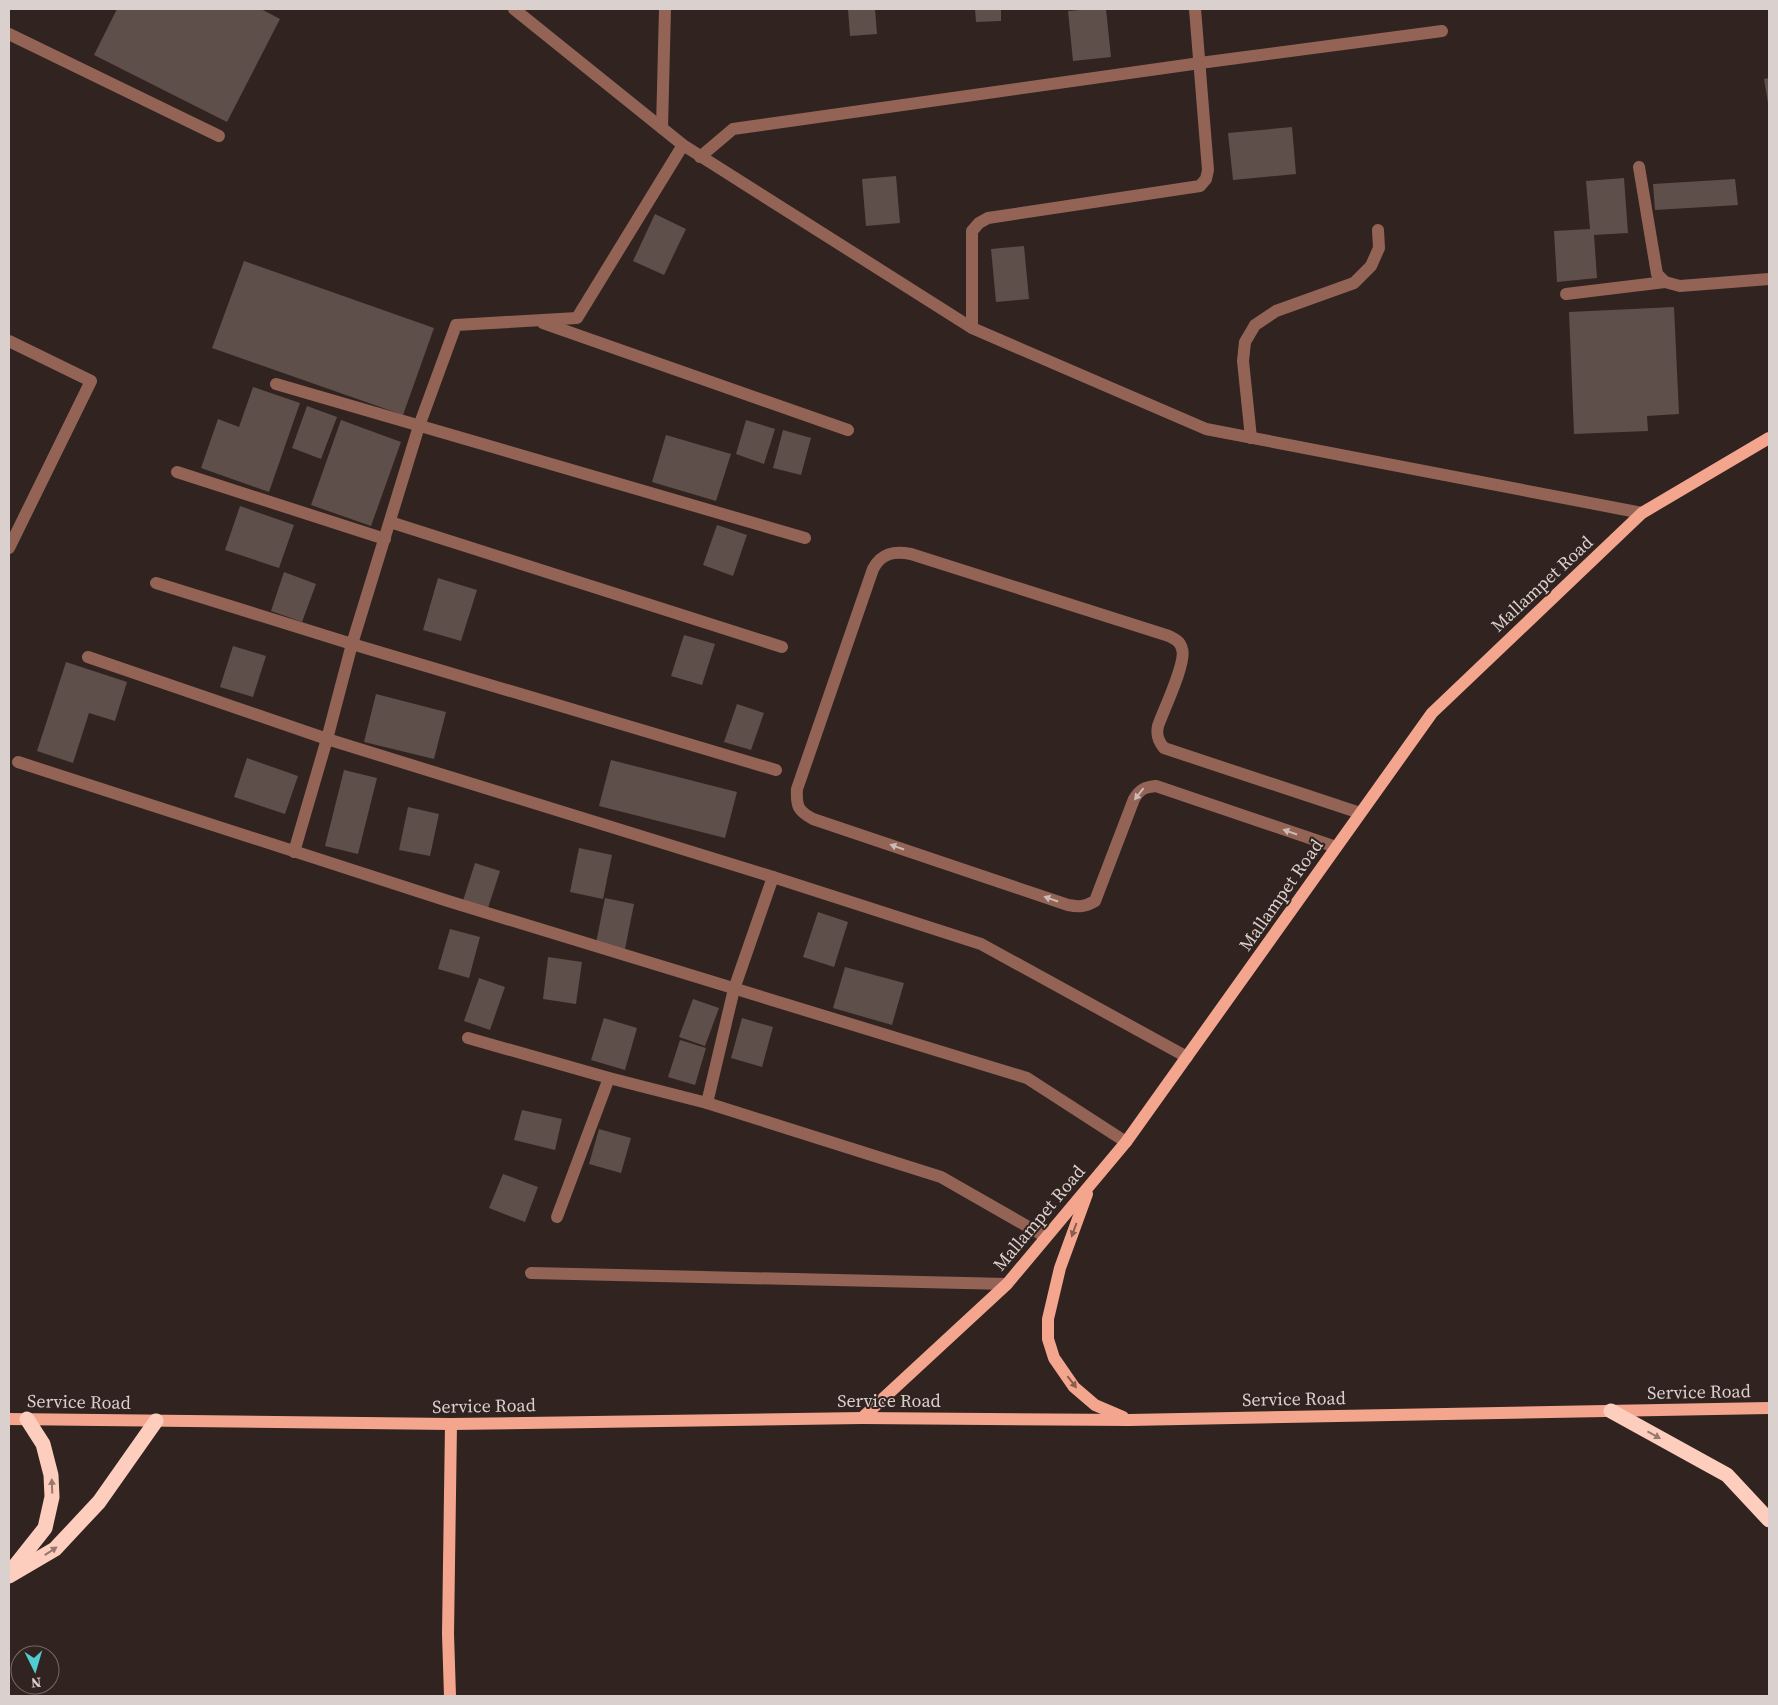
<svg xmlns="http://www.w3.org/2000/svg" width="1778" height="1705" viewBox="0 0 1778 1705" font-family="'Source Serif 4',serif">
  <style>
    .building { fill: #5e4f4b }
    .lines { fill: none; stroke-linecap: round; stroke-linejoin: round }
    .minor { stroke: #936455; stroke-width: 12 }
    .major { stroke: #f4a58d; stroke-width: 12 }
    .highway { stroke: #fdcdbe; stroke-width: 15 }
    .oneway { fill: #ccbab6 }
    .oneway2 { fill: #895e50 }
    .oneway3 { fill: #97786e }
    .labels { text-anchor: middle; stroke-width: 4; stroke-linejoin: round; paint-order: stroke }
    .street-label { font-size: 18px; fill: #dad0ce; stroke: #31231f }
  </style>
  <rect width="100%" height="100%" fill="#31231f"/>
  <!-- building -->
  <g class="building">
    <path d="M 117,9 L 261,9 L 280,19 L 227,122 L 94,55 Z"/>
    <path d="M 848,9 L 875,9 L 877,34 L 850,36 Z"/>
    <path d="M 975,9 L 1001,9 L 1001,21 L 976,22 Z"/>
    <path d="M 1091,9 L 1106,9 L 1111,57 L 1073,61 L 1068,11 Z"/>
    <path d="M 1769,78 L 1769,103 L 1768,103 L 1764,79 Z"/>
    <path d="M 1292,127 L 1296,174 L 1233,180 L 1228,133 Z"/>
    <path d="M 896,176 L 900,223 L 866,226 L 862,179 Z"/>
    <path d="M 1624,178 L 1628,233 L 1594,235 L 1597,278 L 1557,282 L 1554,231 L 1590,229 L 1586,181 Z"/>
    <path d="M 1735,179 L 1738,205 L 1655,210 L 1653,184 Z"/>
    <path d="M 655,214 L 686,229 L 664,275 L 633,261 Z"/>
    <path d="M 1024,246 L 1029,299 L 996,302 L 991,249 Z"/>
    <path d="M 244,261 L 434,328 L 403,415 L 212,348 Z"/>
    <path d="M 1674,307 L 1679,414 L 1647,416 L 1648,431 L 1574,434 L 1569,312 Z"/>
    <path d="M 253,387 L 300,403 L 269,492 L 201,468 L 218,419 L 239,427 Z"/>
    <path d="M 307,406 L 337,417 L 321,459 L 292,448 Z"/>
    <path d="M 341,420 L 401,442 L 371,526 L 311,505 Z"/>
    <path d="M 746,420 L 775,429 L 764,464 L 736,454 Z"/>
    <path d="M 783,430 L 811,438 L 801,475 L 773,468 Z"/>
    <path d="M 666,435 L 731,454 L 716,501 L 652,482 Z"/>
    <path d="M 240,506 L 294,525 L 279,568 L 225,550 Z"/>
    <path d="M 717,525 L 747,535 L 733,576 L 703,565 Z"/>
    <path d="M 284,572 L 316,584 L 302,622 L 271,611 Z"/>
    <path d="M 438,578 L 477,590 L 461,641 L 423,630 Z"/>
    <path d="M 684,635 L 715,644 L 702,685 L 671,676 Z"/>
    <path d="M 233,646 L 266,656 L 253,697 L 220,687 Z"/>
    <path d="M 66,662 L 127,682 L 115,721 L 89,713 L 73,763 L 37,751 Z"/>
    <path d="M 376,694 L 446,712 L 434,759 L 364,742 Z"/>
    <path d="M 737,704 L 764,713 L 751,750 L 724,742 Z"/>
    <path d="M 247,758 L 298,776 L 285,814 L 234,797 Z"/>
    <path d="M 611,760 L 737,792 L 725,838 L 599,806 Z"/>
    <path d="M 344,770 L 377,778 L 358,854 L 325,846 Z"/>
    <path d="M 408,807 L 439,814 L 430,856 L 399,850 Z"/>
    <path d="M 579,848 L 612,855 L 603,899 L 570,892 Z"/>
    <path d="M 475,863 L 500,871 L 487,911 L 462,904 Z"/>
    <path d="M 605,898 L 634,904 L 625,949 L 596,943 Z"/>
    <path d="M 818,912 L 848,922 L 834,967 L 803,957 Z"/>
    <path d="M 450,929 L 480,937 L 469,978 L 438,969 Z"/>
    <path d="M 548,957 L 582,962 L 576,1004 L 543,999 Z"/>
    <path d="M 845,967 L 904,983 L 892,1025 L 833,1008 Z"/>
    <path d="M 479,978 L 505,987 L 490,1030 L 464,1021 Z"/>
    <path d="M 693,999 L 719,1008 L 705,1046 L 679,1037 Z"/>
    <path d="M 604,1018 L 637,1028 L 625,1070 L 591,1060 Z"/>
    <path d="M 742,1018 L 773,1027 L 762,1067 L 731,1058 Z"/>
    <path d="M 680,1040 L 706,1048 L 695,1085 L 668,1077 Z"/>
    <path d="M 522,1110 L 562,1119 L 555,1150 L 514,1140 Z"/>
    <path d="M 599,1129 L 631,1138 L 621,1173 L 589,1164 Z"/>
    <path d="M 503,1174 L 538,1187 L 525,1222 L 489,1208 Z"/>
  </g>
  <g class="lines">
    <!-- minor -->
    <g class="minor">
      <path d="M 514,9 L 683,145 L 972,328 L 1206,429 L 1642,513"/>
      <path d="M 9,34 L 219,136"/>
      <path d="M 662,128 L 665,9"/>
      <path d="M 700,157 L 733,129 L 1200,63 L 1442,31"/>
      <path d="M 1639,167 L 1657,274 L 1665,282 L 1680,286 L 1769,279"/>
      <path d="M 1566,294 L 1665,282"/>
      <path d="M 543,323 L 848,430"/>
      <path d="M 972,328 L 972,231 L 979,223 L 988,218 L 1200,186 L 1206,179 L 1208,170 L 1195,9"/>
      <path d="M 9,341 L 91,381 L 9,548"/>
      <path d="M 276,384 L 805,538"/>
      <path d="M 1251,438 L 1243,361 L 1245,342 L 1255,325 L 1276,311 L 1354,283 L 1371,266 L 1379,248 L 1378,230"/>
      <path d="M 177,472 L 385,539"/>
      <path d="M 390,522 L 782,647"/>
      <path d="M 156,583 L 352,644 L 776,770"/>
      <path d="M 88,657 L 327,739 L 352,644 L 419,426 L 456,325 L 577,318 L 683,145"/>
      <path d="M 18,762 L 448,901 L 1027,1078 L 1126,1142"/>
      <path d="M 1336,847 L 1156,786 C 1145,787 1140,789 1134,799 L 1095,901 C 1085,907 1079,907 1068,905 L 813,819 C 798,811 796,806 797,789 L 873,569 C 881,553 894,551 911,554 L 1169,636 C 1175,639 1180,641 1182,649 C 1187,662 1163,711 1158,726 C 1156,735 1158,741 1164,748 L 1360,813"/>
      <path d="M 294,852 L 327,739 L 773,877 L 981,944 L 1187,1057"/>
      <path d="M 773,877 L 734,989 L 707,1103 L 941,1177 L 1046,1237"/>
      <path d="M 468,1038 L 609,1078 L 707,1103"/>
      <path d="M 557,1217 L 609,1078"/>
      <path d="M 531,1273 L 1007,1284"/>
    </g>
    <!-- major -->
    <g class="major">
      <path d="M 1087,1194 L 1060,1268 L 1048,1319 L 1048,1339 L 1054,1358 L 1074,1387 L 1095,1405 L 1123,1417"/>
      <path d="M 862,1418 L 1007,1284 L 1126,1142 L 1432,713 L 1642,513 L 1769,438"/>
      <path d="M 9,1419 L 451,1424 L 862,1418 L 1129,1420 L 1769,1408"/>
      <path d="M 450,1696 L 448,1634 L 451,1424"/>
    </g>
    <!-- highway -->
    <g class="highway">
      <path d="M 1611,1411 L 1727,1475 L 1769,1520"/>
      <path d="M 11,1571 L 45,1528 L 52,1497 L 51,1475 L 43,1444 L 27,1419"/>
      <path d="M 9,1576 L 55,1549 L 99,1502 L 156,1421"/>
    </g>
  </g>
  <!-- one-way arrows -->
  <defs><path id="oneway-solid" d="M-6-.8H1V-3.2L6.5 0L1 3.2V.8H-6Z" transform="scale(1.25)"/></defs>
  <g class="oneway">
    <use href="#oneway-solid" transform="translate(1139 794) rotate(128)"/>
    <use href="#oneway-solid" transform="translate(1290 832) rotate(-161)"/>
    <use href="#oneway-solid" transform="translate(897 847) rotate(-161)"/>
    <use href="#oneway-solid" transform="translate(1051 899) rotate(-161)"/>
  </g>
  <g class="oneway2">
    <use href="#oneway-solid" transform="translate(1074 1230) rotate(110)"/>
    <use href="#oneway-solid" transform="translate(1072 1382) rotate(52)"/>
  </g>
  <g class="oneway3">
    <use href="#oneway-solid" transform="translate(1654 1435) rotate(29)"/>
    <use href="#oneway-solid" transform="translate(52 1486) rotate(-92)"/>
    <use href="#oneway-solid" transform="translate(51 1551) rotate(-34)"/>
  </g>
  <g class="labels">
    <!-- street labels -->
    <g class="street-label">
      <text transform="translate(1542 584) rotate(-43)" y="6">Mallampet Road</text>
      <text transform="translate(1281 895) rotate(-55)" y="6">Mallampet Road</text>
      <text transform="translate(1039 1218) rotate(-50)" y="6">Mallampet Road</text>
      <text transform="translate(1699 1392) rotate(-1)" y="6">Service Road</text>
      <text transform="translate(1294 1399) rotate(-1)" y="6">Service Road</text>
      <text x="889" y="1407">Service Road</text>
      <text transform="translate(79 1402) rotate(1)" y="6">Service Road</text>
      <text transform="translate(484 1406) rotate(-1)" y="6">Service Road</text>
    </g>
  </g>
  <!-- border -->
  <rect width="1778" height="1705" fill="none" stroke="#dad0ce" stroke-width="20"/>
  <!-- north arrow -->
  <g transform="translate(35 1670) rotate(175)"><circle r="24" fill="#31231f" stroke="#756865"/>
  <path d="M0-4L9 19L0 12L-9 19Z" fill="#52ccd0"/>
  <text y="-8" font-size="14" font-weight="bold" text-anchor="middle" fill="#dad0ce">N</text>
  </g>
</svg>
